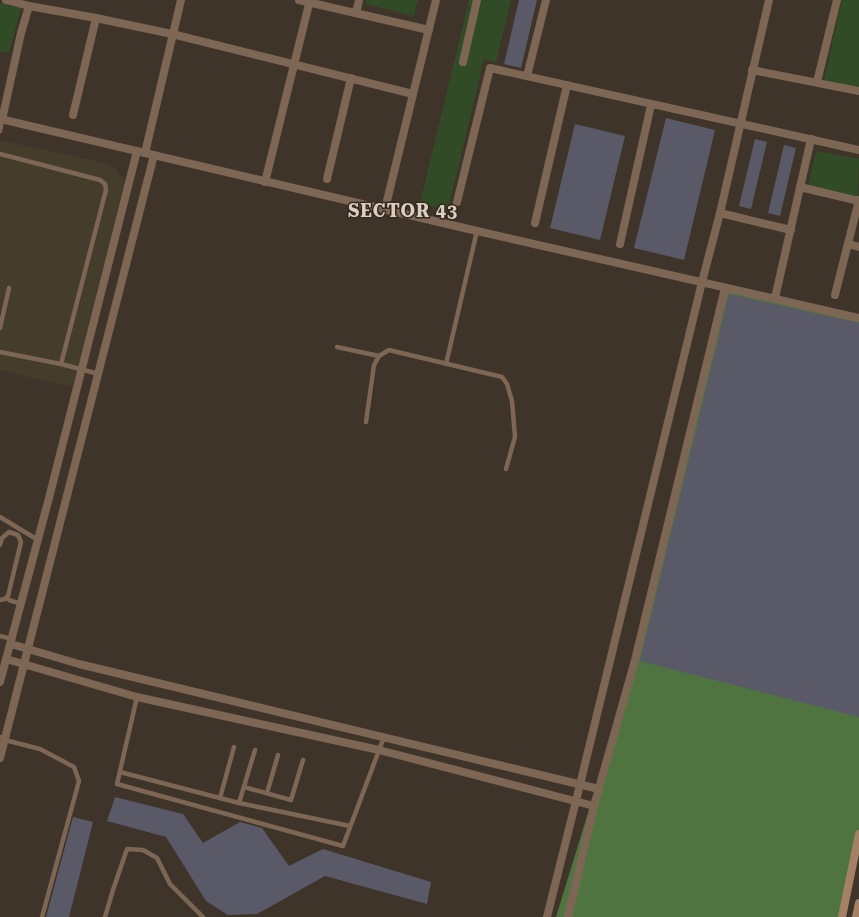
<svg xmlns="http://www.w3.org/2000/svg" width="859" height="917" viewBox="0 0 859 917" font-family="'Roboto Serif',serif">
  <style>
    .education { fill: #443d2c }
    .green { fill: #314b26 }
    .forest { fill: #507440 }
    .building { fill: #5a5967 }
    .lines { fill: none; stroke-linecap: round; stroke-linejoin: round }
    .service { stroke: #7d6654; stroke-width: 4.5 }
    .minor { stroke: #7d6654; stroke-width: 8 }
    .tertiary { stroke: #7d6654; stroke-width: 8 }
    .secondary { stroke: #a48064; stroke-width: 8 }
    .labels { text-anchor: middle; stroke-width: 3; stroke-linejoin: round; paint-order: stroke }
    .district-label { font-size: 18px; font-weight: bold; letter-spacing: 1px; fill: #dbcdc0; stroke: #342a20 }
  </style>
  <rect width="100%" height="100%" fill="#3e3429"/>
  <!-- education -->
  <path class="education" d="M 0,140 L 109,164 L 115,168 L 124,180 L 124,184 L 72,387 L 0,370 Z"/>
  <!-- green -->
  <g class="green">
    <path d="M 367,0 L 418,0 L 414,16 L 365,4 Z"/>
    <path d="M 469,0 L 511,0 L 496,62 L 484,59 L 448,210 L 420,203 Z"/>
    <path d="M 842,0 L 859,0 L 859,88 L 824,80 Z"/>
    <path d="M 0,3 L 21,8 L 9,53 L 0,51 Z"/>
    <path d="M 816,151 L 859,159 L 858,197 L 808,186 Z"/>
  </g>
  <!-- forest -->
  <path class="forest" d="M 725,288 L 859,318 L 859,834 L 842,917 L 556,917 L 635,660 Z"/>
  <!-- building -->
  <g class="building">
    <path d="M 519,0 L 537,0 L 521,68 L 504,64 Z"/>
    <path d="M 666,118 L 715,130 L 684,260 L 634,248 Z"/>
    <path d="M 575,124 L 625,136 L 600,240 L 550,228 Z"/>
    <path d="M 755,139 L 767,142 L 751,209 L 739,206 Z"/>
    <path d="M 784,145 L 796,148 L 780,216 L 768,213 Z"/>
    <path d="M 729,294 L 859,323 L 859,717 L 640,661 Z"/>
    <path d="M 115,797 L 183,814 L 203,843 L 240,822 L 262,828 L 289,866 L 323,849 L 431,882 L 427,904 L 325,876 L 257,914 L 228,915 L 206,901 L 166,837 L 107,821 Z"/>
    <path d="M 73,817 L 93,822 L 69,917 L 46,917 Z"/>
  </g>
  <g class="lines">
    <!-- service -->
    <g class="service">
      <path d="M 0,131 L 2,120"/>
      <path d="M 0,154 L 100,180 L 105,184 L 106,190 L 61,364"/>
      <path d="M 0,328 L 9,288"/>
      <path d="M 337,347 L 379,356"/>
      <path d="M 0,352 L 61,364 L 99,374"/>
      <path d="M 446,364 L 477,231"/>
      <path d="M 366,422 L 374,365 L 379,356 L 389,350 L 502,377 L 507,384 L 512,401 L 515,437 L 506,469"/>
      <path d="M 0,517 L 38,540"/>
      <path d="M 0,545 L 2,538 L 9,532 L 18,535 L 21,542 L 8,596 L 5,599 L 0,600"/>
      <path d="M 6,598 L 9,600 L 21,604"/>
      <path d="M 0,636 L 12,639"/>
      <path d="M 137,697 L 117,784 L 343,846 L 384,737"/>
      <path d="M 0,737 L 5,740 L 40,749 L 74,767 L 79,781 L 42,917"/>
      <path d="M 120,772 L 239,803 L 350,826"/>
      <path d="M 244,787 L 291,800 L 303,760"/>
      <path d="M 267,793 L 278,755"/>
      <path d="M 220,798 L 234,747"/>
      <path d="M 239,803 L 255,750"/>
      <path d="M 105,917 L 113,890 L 127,849 L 143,850 L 157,858 L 170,884 L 203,917"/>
    </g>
    <!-- minor -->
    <g class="minor">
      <path d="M 6,0 L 29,6 L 96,18 L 172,34 L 413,94"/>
      <path d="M 299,0 L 429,30"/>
      <path d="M 356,13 L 359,0"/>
      <path d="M 463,62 L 477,0"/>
      <path d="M 752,70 L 859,91"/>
      <path d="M 527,76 L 546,0"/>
      <path d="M 817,82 L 837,0"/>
      <path d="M 73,115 L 96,18"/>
      <path d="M 2,120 L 21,33 L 29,6"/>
      <path d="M 327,179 L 351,78"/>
      <path d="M 265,182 L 310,0"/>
      <path d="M 800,187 L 859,201"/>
      <path d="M 457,202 L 490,68 L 859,150"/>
      <path d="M 385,209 L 436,0"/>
      <path d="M 720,213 L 791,230"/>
      <path d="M 535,223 L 567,85"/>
      <path d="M 620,244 L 651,105"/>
      <path d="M 848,244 L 859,247"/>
      <path d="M 835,295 L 859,200"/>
      <path d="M 775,298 L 811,139"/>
      <path d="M 11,644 L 79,664 L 599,789"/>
      <path d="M 6,659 L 137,697 L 379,750 L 594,806"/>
      <path d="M 547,917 L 576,801 L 702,282"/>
      <path d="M 568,917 L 594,806 L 635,660 L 725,288"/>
    </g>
    <!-- tertiary -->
    <g class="tertiary">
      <path d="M 0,119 L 477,231 L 859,318"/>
      <path d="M 145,153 L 181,0"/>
      <path d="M 702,282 L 720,213 L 769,0"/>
      <path d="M 0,682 L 49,498 L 137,151"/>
      <path d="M 0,758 L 154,155"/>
    </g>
    <!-- secondary -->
    <g class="secondary">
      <path d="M 842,917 L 859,834"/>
      <path d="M 856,917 L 859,903"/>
    </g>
  </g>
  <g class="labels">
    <!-- district labels -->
    <g class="district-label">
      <text x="403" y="217">SECTOR 43</text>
    </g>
  </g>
</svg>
